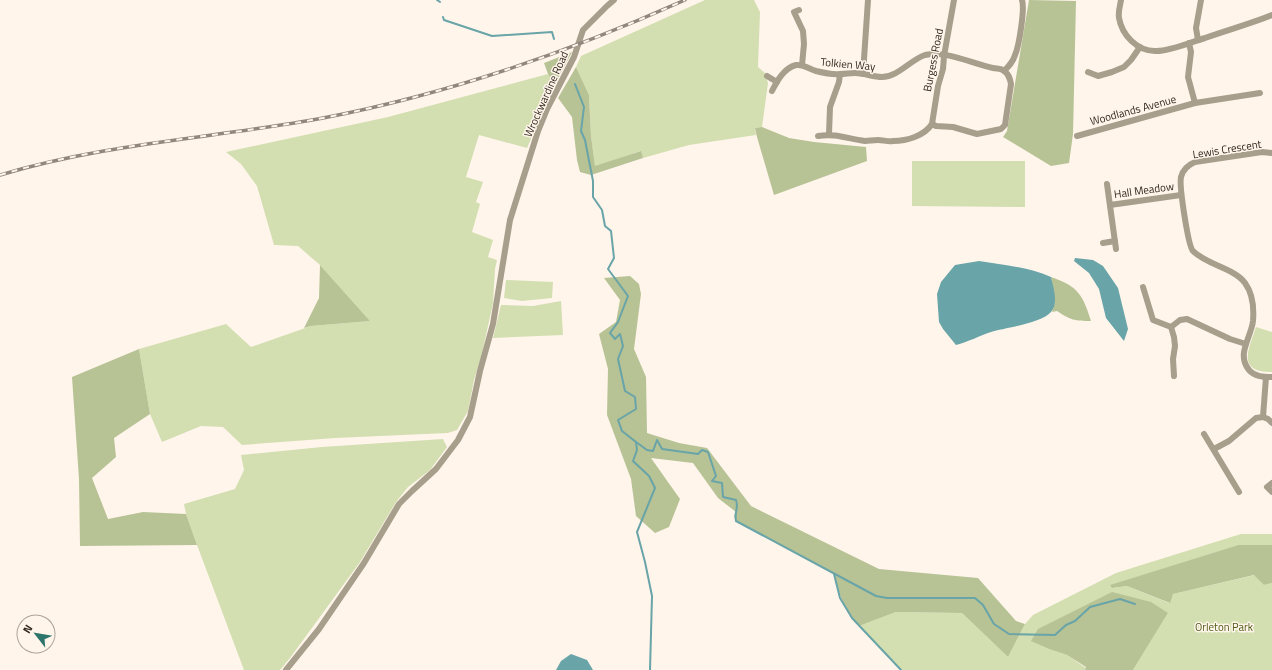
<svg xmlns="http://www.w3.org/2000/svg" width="1272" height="670" viewBox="0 0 1272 670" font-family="'Titillium Web',sans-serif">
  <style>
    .green { fill: #d3deb1 }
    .forest { fill: #b7c295 }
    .water { fill: #68a4a8 }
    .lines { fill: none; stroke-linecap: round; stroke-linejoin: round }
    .stream { stroke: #68a4a8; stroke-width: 2 }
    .minor { stroke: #a89e8c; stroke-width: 6 }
    .rail-casing { stroke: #91877d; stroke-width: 3.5 }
    .rail { stroke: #fff5eb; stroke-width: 2; stroke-dasharray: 6; stroke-linecap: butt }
    .labels { text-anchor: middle; stroke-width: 3; stroke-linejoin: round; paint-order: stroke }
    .street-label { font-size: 11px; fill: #31281e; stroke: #fff5eb }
    .park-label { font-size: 11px; fill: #4f5c18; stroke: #fff5eb }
  </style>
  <rect width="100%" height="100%" fill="#fff5eb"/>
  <!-- green -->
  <g class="green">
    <path d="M 705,0 L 754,0 L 760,12 L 758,67 L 765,73 L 768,83 L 762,127 L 755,128 L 756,135 L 689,145 L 643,158 L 640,151 L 595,167 L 591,136 L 589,95 L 576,67 L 581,56 Z"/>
    <path d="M 548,74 L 555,84 L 527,148 L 479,135 L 466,177 L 483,182 L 476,202 L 480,204 L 472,232 L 493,240 L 488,257 L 497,260 L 495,269 L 493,303 L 481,358 L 474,380 L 468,411 L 457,430 L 448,433 L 335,438 L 242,445 L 223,427 L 201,426 L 162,442 L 150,414 L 139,349 L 226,324 L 251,347 L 311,326 L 370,321 L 320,265 L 298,246 L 274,245 L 257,186 L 241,164 L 226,152 L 388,117 Z"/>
    <path d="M 912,161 L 1025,161 L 1025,207 L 912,206 Z"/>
    <path d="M 506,280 L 553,282 L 552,298 L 522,301 L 504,298 Z"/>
    <path d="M 561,301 L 563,335 L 493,338 L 501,305 L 504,305 L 533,306 Z"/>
    <path d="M 1256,327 L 1272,332 L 1272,372 C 1236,372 1249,349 1256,327 Z"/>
    <path d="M 443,439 L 447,447 L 430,470 L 408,487 L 396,502 L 360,562 L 290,658 L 280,670 L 244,670 L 197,545 L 186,514 L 184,504 L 235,489 L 244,470 L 241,455 L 322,447 Z"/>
    <path d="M 1241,534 L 1272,534 L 1272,545 L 1238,545 L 1111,585 L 1113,588 L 1127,586 L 1169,603 L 1173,594 L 1255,575 L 1264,585 L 1272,583 L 1272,670 L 1133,670 L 1168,613 L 1032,641 L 1049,649 L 1067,655 L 1086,668 L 1085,670 L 901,670 L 859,626 L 896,612 L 962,613 L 1008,657 L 1025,624 L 1033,615 L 1116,573 Z"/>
  </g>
  <!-- forest -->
  <g class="forest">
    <path d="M 1029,0 L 1076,1 L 1073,134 L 1069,163 L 1051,166 L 1003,137 L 1007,131 Z"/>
    <path d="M 572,52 L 555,84 L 548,74 L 544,63 Z"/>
    <path d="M 576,67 L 589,95 L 591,136 L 595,166 L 641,151 L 643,158 L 591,175 L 580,172 L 577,160 L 572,117 L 558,98 Z"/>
    <path d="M 762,127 L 789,138 L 814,142 L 866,147 L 867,161 L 774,195 L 757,137 L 755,128 Z"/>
    <path d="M 320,265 L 370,321 L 311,326 L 304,328 L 319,298 Z"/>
    <path d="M 630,276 L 639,284 L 641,294 L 634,349 L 646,377 L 647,433 L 679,443 L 707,448 L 751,506 L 879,569 L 978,578 L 1016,621 L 1025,624 L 1008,657 L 962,613 L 896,612 L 859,626 C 843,608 840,596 834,574 L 736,521 L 734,516 L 736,512 L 718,498 L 693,463 L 651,458 L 680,499 L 669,527 L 655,533 L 636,516 L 631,479 L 607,415 L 608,369 L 599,334 L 616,322 L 620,300 L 604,278 Z"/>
    <path d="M 1051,277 C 1078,286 1083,295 1091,321 C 1075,321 1070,320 1057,311 L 1052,312 L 1055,302 Z"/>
    <path d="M 139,349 L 150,414 L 114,438 L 116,457 L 92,478 L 108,519 L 143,512 L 186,514 L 197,545 L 80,546 L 79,479 L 72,377 Z"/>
    <path d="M 1238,545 L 1272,545 L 1272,583 L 1264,585 L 1254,575 L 1173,594 L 1170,603 L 1127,586 L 1112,588 L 1110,585 Z"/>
    <path d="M 1112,592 L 1151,602 L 1168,613 L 1133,670 L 1085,670 L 1086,667 L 1067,655 L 1049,649 L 1031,641 L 1038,629 Z"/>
  </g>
  <!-- water -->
  <g class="water">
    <path d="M 1075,258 L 1093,260 L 1103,266 L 1118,288 L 1128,329 L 1124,341 L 1106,318 L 1099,289 L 1089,273 L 1074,261 Z"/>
    <path d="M 979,261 C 1004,265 1028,267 1051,277 C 1053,287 1059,303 1051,312 C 1042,323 1005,328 991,332 C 979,336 968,342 956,345 L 943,329 L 939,322 L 937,294 L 941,282 L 955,265 Z"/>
    <path d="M 571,654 L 587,660 L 593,670 L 556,670 L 561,661 Z"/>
  </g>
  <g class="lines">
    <!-- stream -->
    <g class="stream">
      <path d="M 437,0 L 440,2"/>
      <path d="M 443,17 L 444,20 L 492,36 L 552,32 L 554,39"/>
      <path d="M 575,84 L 584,107 L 581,131 L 585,140 L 593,181 L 593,197 L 602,210 L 605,226 L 611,231 L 614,258 L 608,269 L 628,296 L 618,322 L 610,333 L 615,339 L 620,334 L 623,346 L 618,359 L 625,391 L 635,397 L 636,409 L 618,420 L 622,431 L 636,442 L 637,450 L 633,461 L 649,476 L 655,488 L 637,532 L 645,562 L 652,596 L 650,670"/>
      <path d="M 636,442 L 647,450 L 653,451 L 657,440 L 662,449 L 698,454 L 702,450 L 708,452 L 716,476 L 712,481 L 722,483 L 723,497 L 736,500 C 739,508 734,512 736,521 L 876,596 L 887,598 L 975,598 L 983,605 L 994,624 L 1009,634 L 1055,635 L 1066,625 L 1075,621 L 1090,607 L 1120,599 L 1135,604"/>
      <path d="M 834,574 L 840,598 L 852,618 L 901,670"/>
    </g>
    <!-- minor -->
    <g class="minor">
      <path d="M 1121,0 C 1120,6 1118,12 1119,18 C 1122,35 1137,51 1155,51 C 1169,52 1191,42 1205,38 C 1227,30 1250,24 1272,15"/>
      <path d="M 799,10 L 794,12 L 803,31 L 804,44 L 802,65"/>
      <path d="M 1198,40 L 1196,28 L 1201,0"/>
      <path d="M 1189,43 L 1191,52 L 1188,77 L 1195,103"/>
      <path d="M 1004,71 C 1009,66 1013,62 1015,55 C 1019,46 1025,9 1022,0"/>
      <path d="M 1088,72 L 1098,76 L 1112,72 L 1124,67 L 1131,60 L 1140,47"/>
      <path d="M 863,74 L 868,0"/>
      <path d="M 767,76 L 777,82"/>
      <path d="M 772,91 C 777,81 784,68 796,65 C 804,64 809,69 816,71 C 824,73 832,75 840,74 C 845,74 850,73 855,73 C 864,73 873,77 882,77 C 898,77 910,60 925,55 C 945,50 973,64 993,68 C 997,69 1001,68 1004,71 C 1009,74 1010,79 1011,84 L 1005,125 L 1001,129 L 977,134 L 953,127 L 936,126 L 932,124"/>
      <path d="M 829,134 L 830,107 L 839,82 L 840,74"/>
      <path d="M 818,136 C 836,133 848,139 865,141 C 869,141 873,140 878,140 C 883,140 888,142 893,141 C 907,141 924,136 932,124 L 938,86 L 943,69 L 944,56 L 954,0"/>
      <path d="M 1077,136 L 1195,103 L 1260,93"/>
      <path d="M 1272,153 L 1262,152 L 1195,162 C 1188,165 1183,169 1181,177 C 1179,185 1188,246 1193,251 C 1207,265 1234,268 1245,283 C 1253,294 1254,309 1253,321 C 1251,338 1236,354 1249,370 C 1255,377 1264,377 1272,377"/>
      <path d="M 1107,184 L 1116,249"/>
      <path d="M 1110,205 L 1181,195"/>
      <path d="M 1103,243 L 1115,241"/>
      <path d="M 1143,287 L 1153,320 L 1171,327 L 1174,337 L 1175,346 L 1173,359 L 1174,376"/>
      <path d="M 1171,327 L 1180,320 L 1187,319 L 1230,339 L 1246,344"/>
      <path d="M 1263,417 L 1266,377"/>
      <path d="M 1263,417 L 1268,419 L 1272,423"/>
      <path d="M 1204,434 L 1239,492"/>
      <path d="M 1214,449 L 1229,441 L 1256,418 L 1263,417"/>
      <path d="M 1272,483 L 1267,487 L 1272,492"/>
      <path d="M 286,670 L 319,629 L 364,563 L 399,504 L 412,491 L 436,469 L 458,440 L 470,417 L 480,371 L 493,324 L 510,220 L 538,131 L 547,109 L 574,57 L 583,30 L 607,6 L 614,0"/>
    </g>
    <defs>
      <path id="rail" d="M 0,175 C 105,143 216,138 323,118 C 448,94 569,52 685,0"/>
    </defs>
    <!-- rail casing -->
    <use href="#rail" class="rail-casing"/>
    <!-- rail -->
    <use href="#rail" class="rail"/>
  </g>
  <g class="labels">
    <!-- street labels -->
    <g class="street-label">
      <text transform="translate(933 60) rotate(-79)" y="4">Burgess Road</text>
      <text transform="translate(848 64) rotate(5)" y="4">Tolkien Way</text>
      <text transform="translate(546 94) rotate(-66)" y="4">Wrockwardine Road</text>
      <text transform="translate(1133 110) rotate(-15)" y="4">Woodlands Avenue</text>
      <text transform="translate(1227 149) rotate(-9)" y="4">Lewis Crescent</text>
      <text transform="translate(1144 190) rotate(-8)" y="4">Hall Meadow</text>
    </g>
    <!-- park labels -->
    <g class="park-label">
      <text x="1224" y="631">Orleton Park</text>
    </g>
  </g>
  <!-- north arrow -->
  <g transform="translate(36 634) rotate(301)"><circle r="19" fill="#fff5eb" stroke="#ada399"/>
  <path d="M0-3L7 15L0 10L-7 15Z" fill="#2d746a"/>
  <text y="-6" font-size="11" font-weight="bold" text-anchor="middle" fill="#31281e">N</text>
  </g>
</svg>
